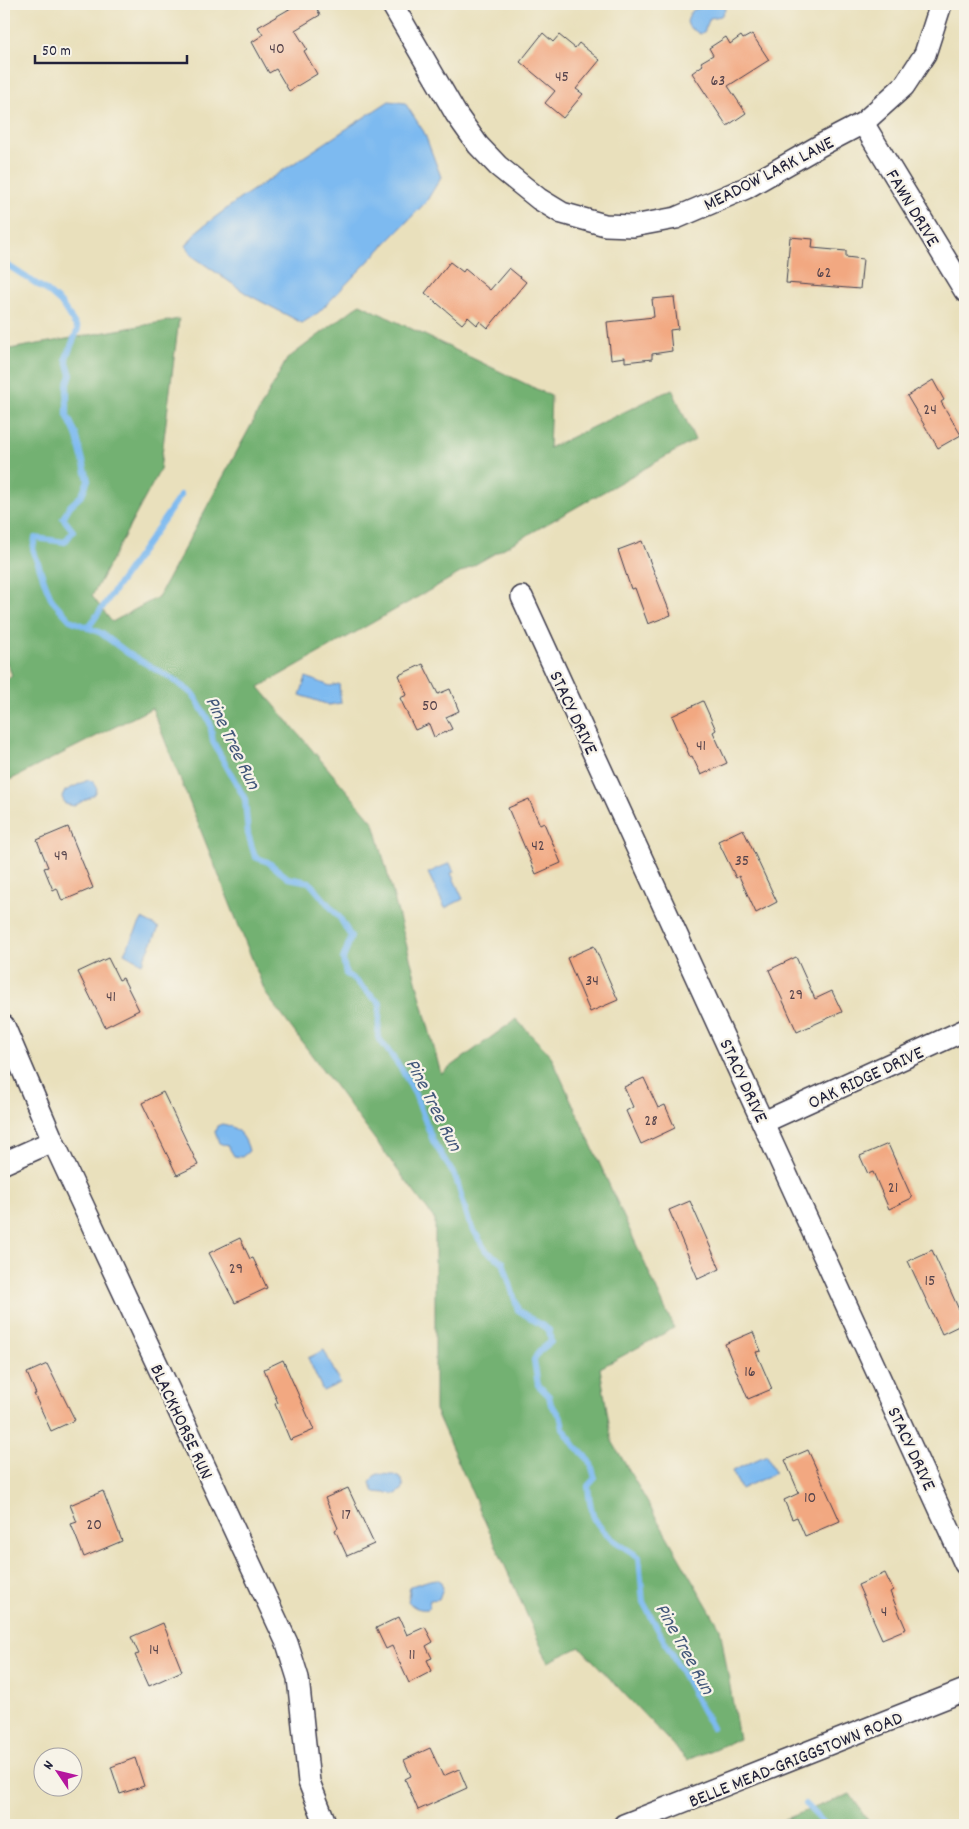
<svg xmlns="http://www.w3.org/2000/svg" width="969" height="1829" viewBox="0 0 969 1829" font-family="Dekko,sans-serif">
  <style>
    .forest { fill: #73b172; stroke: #4a6a56 }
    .water { fill: #7dbaf0; stroke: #506e96 }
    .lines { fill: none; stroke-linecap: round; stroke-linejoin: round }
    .stream { stroke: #7dbaf0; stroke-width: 6 }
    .building { fill: #f2a881 }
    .minor-casing { stroke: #403e4e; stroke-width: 24 }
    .minor { stroke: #fff; stroke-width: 21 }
    .labels { text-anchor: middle; stroke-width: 4.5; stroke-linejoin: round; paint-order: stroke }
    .number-label { font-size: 16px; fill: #56444c }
    .street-label { font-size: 19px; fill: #22223b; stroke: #f7f3e8 }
    .water-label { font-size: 20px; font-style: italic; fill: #42577a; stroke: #f7f3e8 }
  </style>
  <rect width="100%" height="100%" fill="#f7f3e8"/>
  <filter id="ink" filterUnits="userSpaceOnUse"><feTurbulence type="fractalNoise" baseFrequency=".02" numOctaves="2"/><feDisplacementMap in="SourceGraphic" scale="10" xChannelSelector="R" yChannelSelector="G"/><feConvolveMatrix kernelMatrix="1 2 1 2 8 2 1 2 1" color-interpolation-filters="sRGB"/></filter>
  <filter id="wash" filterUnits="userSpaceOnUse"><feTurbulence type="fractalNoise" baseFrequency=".0096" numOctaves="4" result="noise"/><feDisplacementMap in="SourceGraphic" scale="20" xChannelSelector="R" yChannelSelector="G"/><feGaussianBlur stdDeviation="1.12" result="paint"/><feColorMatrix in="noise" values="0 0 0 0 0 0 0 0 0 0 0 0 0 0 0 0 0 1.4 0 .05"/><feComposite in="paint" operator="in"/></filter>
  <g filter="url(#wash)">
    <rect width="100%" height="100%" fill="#e9e0bc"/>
    <!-- forest -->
    <g class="forest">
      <path d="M 360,304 L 551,396 L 549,448 L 672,389 L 695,440 L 259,687 L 374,823 L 441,1074 L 516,1019 L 551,1056 L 674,1328 L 600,1368 L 612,1441 L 720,1628 L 739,1739 L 687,1760 L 580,1647 L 548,1662 L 435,1410 L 435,1220 L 266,994 L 152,708 L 4,783 L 4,681 L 12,675 L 4,656 L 4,350 L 179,319 L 160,470 L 92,596 L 112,622 L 158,597 L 287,359 Z"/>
      <path d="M 850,1794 L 871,1825 L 770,1825 Z"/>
    </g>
    <!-- water -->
    <g class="water">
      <path d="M 710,4 L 725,4 L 725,10 L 721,16 L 710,18 L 704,32 L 700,34 L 689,27 L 687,22 C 688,19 689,16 690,13 C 694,8 703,8 710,4 Z"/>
      <path d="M 389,101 L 405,103 L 424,132 L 441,177 L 426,202 L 318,313 L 302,323 L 247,294 L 191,255 L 186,246 L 198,230 L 241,198 Z"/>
      <path d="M 306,677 L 330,686 L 339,684 L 341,703 L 329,705 L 300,695 Z"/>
      <path d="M 88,780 L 93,781 L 97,789 L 95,794 L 74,806 L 65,804 L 62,797 L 65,791 Z"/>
      <path d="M 450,863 L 454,872 L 451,873 L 463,899 L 445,908 L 428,873 Z"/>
      <path d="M 142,919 L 159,928 L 142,963 L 124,953 Z"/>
      <path d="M 222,1124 C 237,1126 246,1137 249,1151 L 242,1157 L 234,1156 L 228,1146 L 219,1143 L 215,1132 L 217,1126 Z"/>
      <path d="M 324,1350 L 340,1383 L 323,1391 L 308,1358 Z"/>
      <path d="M 767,1455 L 775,1473 L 741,1489 L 732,1471 Z"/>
      <path d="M 378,1474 C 390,1475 405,1473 403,1489 L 396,1494 L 374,1492 L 370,1483 L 374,1476 Z"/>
      <path d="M 436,1579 L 441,1582 L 443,1588 L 439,1599 L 430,1600 L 428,1609 C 420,1610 413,1608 408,1601 L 410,1592 L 409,1590 L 411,1586 L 430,1580 Z"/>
    </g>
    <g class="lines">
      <!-- stream -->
      <g class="stream">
        <path d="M 4,263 L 46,290 L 61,303 L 78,329 L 66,358 L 71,375 L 67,386 L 67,415 L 76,434 L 88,480 L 82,495 L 70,506 L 63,518 L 73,531 L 65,542 L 35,538 L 33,549 L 46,586 L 52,600 L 70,620 L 101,633 L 129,654 L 171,678 L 193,694 L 210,723 L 213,742 L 245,799 L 248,834 L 255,857 L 268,862 L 288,878 L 309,882 L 340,918 L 351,937 L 343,959 L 346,974 C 360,982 367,994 380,1003 L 378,1037 L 402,1070 L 415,1094 L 433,1141 L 456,1178 L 469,1222 L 486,1251 L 503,1262 L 518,1310 L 549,1330 L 551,1342 L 539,1351 L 534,1360 L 538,1385 L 549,1396 L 551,1405 L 560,1415 L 563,1428 L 575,1446 L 590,1461 L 595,1478 L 588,1486 C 589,1496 590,1512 596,1521 C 605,1537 624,1547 639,1557 L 643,1602 L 712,1728"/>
        <path d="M 88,628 L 181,495"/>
        <path d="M 805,1804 L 826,1825"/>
      </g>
    </g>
    <g id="blocks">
      <!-- building -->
      <g class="building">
        <path d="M 298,4 L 314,4 L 320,15 L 295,30 L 307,49 L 304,51 L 317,74 L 289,91 L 276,69 L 269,73 L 252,42 L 263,35 L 258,27 Z"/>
        <path d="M 543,33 L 553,42 L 559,35 L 575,48 L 579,43 L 600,60 L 576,89 L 583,94 L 563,118 L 545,103 L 555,91 L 520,62 Z"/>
        <path d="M 752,34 L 769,60 L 728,86 L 746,113 L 727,126 L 692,73 L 703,65 L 701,62 L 713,55 L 709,48 L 726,37 L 730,44 L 741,36 L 743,39 Z"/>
        <path d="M 790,237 L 813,239 L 812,248 L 846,251 L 846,257 L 863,259 L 860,289 L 786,283 Z"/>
        <path d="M 450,262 L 463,272 L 465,269 L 490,290 L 509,268 L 526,282 L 488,328 L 480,321 L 477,325 L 468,317 L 462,324 L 425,293 Z"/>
        <path d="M 674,297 L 678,329 L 670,330 L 672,351 L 652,354 L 652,359 L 625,362 L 625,357 L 611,359 L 607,322 L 654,317 L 652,299 Z"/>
        <path d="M 933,380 L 944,400 L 941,402 L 961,435 L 938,448 L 907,396 Z"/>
        <path d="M 642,541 L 671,615 L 648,624 L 635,588 L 631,589 L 618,550 Z"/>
        <path d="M 423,664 L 438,694 L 450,689 L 459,711 L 446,717 L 452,729 L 434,737 L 429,724 L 415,730 L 400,698 L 407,695 L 399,675 Z"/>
        <path d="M 703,701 L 716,730 L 713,732 L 727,763 L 701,775 L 692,756 L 690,757 L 672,716 Z"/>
        <path d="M 529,799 L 540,825 L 544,823 L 561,863 L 536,874 L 508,808 Z"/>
        <path d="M 68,827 L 93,888 L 62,901 L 57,888 L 53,890 L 44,868 L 48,867 L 37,840 Z"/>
        <path d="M 743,829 L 777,902 L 756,913 L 739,876 L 736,878 L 718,841 Z"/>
        <path d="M 594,946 L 618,1000 L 590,1012 L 567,958 Z"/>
        <path d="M 796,957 L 815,999 L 832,991 L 842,1012 L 797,1032 L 769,970 Z"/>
        <path d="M 108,958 L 119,980 L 123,978 L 139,1010 L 105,1027 L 78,972 Z"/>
        <path d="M 644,1078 L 658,1108 L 665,1105 L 675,1128 L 641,1144 L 626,1111 L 633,1107 L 624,1087 Z"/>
        <path d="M 163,1092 L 198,1165 L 177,1175 L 142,1103 Z"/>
        <path d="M 888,1144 L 912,1198 L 889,1209 L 873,1172 L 868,1174 L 860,1156 Z"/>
        <path d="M 690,1201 L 720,1269 L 698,1279 L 669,1210 Z"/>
        <path d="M 240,1238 L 250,1259 L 253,1258 L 267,1288 L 235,1303 L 209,1253 Z"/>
        <path d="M 932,1250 L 965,1323 L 942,1334 L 908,1261 Z"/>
        <path d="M 753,1332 L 761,1351 L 756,1352 L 772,1389 L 748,1399 L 725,1344 Z"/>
        <path d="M 283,1360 L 314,1430 L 290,1440 L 275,1404 L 278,1403 L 264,1369 Z"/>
        <path d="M 47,1364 L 75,1420 L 51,1431 L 34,1394 L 36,1394 L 27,1373 Z"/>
        <path d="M 808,1450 L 840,1521 L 805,1536 L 797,1517 L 792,1519 L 784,1500 L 799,1493 L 785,1460 Z"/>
        <path d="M 348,1488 L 374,1544 L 347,1556 L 335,1530 L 338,1528 L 325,1498 Z"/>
        <path d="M 103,1491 L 122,1541 L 84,1557 L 71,1524 L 77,1522 L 70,1505 Z"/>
        <path d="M 885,1573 L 893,1590 L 890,1592 L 906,1629 L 882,1639 L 858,1585 Z"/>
        <path d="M 399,1617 L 407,1635 L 425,1627 L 433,1642 L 426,1646 L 432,1658 L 427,1660 L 432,1671 L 409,1683 L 392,1646 L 386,1649 L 376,1628 Z"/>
        <path d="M 163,1623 L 182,1671 L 149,1686 L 135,1655 L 139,1654 L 131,1637 Z"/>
        <path d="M 430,1748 L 443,1776 L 459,1769 L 467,1788 L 418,1810 L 405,1779 L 411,1776 L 404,1760 Z"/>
        <path d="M 135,1758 L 144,1786 L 120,1794 L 111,1767 Z"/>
      </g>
    </g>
  </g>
  <g filter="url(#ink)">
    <use href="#blocks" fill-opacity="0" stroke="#403e4e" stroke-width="1"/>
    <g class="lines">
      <defs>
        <g id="minor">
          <path d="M 392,4 L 456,114 L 478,145 L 498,166 L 539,199 L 562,213 L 605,225 L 633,226 L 676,218 L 746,188 L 821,145 L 863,123 L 904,86 L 925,54 L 941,4"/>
          <path d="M 863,123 L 965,291"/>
          <path d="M 522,597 L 965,1564"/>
          <path d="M 4,1026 L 53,1141 L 287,1643 L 298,1678 L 309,1782 L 326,1825"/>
          <path d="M 764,1122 L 965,1030"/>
          <path d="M 4,1163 L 53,1141"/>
          <path d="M 624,1825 L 965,1690"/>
        </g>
      </defs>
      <!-- minor casing -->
      <use href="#minor" class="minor-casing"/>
      <!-- minor -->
      <use href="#minor" class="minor"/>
    </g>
  </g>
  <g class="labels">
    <!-- number labels -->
    <g class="number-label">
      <text x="277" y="53">40</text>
      <text x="562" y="81">45</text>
      <text x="718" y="85">63</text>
      <text x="824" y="277">62</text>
      <text x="930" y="414">24</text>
      <text x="430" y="710">50</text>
      <text x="701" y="750">41</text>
      <text x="538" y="850">42</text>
      <text x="61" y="860">49</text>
      <text x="742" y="865">35</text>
      <text x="592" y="985">34</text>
      <text x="796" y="999">29</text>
      <text x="111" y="1001">41</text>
      <text x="651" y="1125">28</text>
      <text x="893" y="1192">21</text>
      <text x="236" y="1273">29</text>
      <text x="930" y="1285">15</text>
      <text x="750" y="1376">16</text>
      <text x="810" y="1502">10</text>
      <text x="346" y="1519">17</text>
      <text x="94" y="1529">20</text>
      <text x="884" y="1616">4</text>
      <text x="154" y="1654">14</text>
      <text x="412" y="1659">11</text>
    </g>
    <!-- street labels -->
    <g class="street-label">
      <text transform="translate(768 172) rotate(-27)" y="7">MEADOW LARK LANE</text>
      <text transform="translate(914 207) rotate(59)" y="7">FAWN DRIVE</text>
      <text transform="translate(575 712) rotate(65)" y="7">STACY DRIVE</text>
      <text transform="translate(865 1076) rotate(-25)" y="7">OAK RIDGE DRIVE</text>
      <text transform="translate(745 1080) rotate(65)" y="7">STACY DRIVE</text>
      <text transform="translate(183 1421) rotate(65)" y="7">BLACKHORSE RUN</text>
      <text transform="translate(913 1448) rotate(65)" y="7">STACY DRIVE</text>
      <text transform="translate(795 1758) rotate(-22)" y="7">BELLE MEAD-GRIGGSTOWN ROAD</text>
    </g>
    <!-- water labels -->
    <g class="water-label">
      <text transform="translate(234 742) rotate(64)" y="7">Pine Tree Run</text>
      <text transform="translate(435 1104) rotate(63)" y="7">Pine Tree Run</text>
      <text transform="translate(686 1648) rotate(61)" y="7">Pine Tree Run</text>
    </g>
  </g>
  <!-- margin -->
  <rect width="969" height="1829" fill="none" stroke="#f7f3e8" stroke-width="20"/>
  <!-- north arrow -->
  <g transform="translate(58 1772) rotate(305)"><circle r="24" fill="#f7f3e8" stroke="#a29fa3"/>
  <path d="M0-4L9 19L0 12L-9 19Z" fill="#b5179e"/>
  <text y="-8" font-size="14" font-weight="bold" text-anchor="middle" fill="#22223b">N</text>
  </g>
  <!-- scale -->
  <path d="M35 55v8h152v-8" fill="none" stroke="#22223b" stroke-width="2.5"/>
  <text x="42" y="55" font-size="15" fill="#22223b" stroke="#f7f3e8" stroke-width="4" paint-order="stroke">50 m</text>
</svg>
